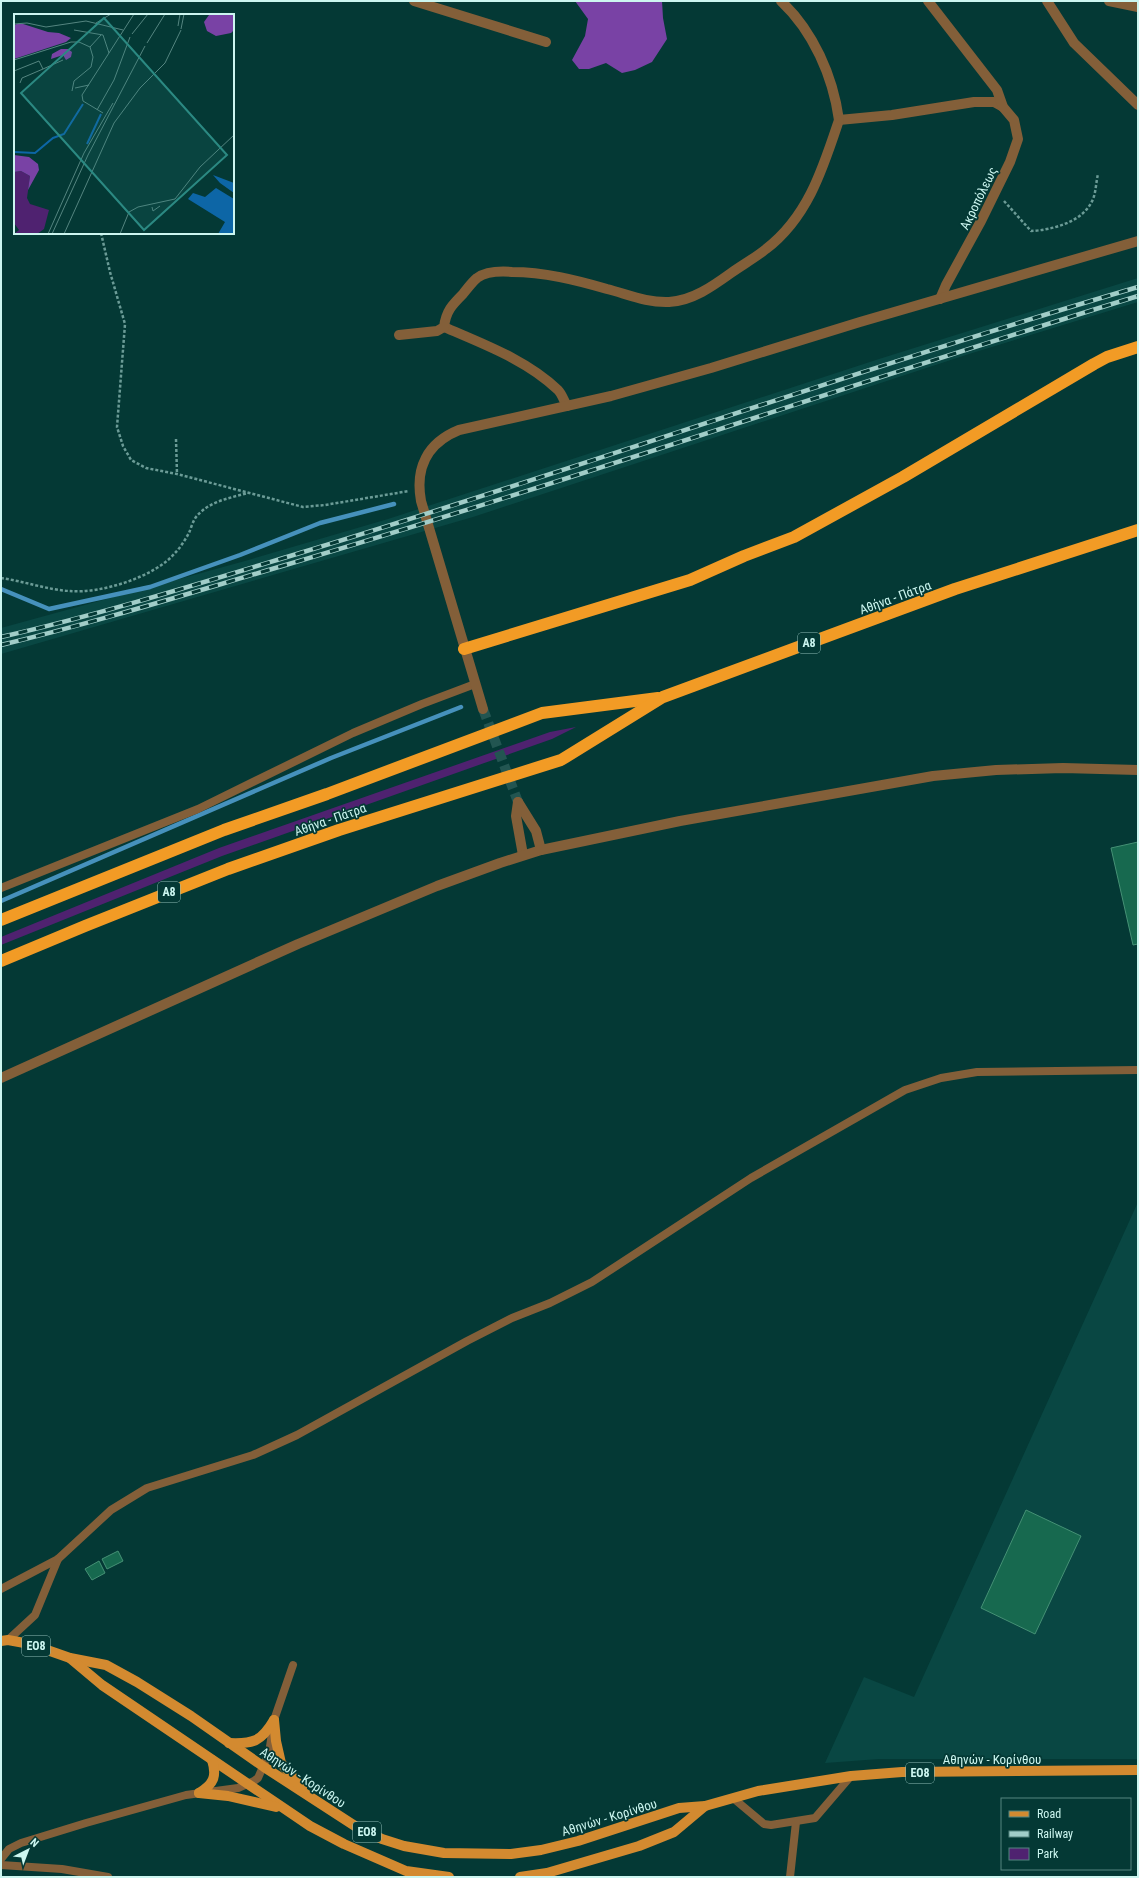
<svg xmlns="http://www.w3.org/2000/svg" width="1139" height="1878" viewBox="0 0 1139 1878" font-family="'Roboto Condensed',sans-serif">
  <style>
    .built { fill: #094743 }
    .green { fill: #4f2270 }
    .forest { fill: #7942a5 }
    .lines { fill: none; stroke-linecap: round; stroke-linejoin: round }
    .stream { stroke: #4691bc; stroke-width: 4.5 }
    .building { fill: #17694f; stroke: #459175 }
    .tertiary-tunnel { stroke: #225551; stroke-width: 10; stroke-dasharray: 10 5; stroke-linecap: butt }
    .path { stroke: #6b9b96; stroke-width: 2.5; stroke-dasharray: 3 2; stroke-linecap: butt }
    .service { stroke: #835f39; stroke-width: 8 }
    .minor { stroke: #835f39; stroke-width: 10 }
    .tertiary { stroke: #835f39; stroke-width: 10 }
    .primary { stroke: #d38a30; stroke-width: 10 }
    .motorway { stroke: #f29b25; stroke-width: 12 }
    .rail-casing { stroke: #a1cdc8; stroke-width: 4.5 }
    .rail { stroke: #043935; stroke-width: 3; stroke-dasharray: 9; stroke-linecap: butt }
    .labels { text-anchor: middle; stroke-width: 3.5; stroke-linejoin: round; paint-order: stroke }
    .shield { fill: #043935; stroke: #90bdb8; stroke-width: 1 }
    .shield-label { font-size: 12px; font-weight: bold; fill: #ccf6f0 }
    .street-label { font-size: 13px; fill: #ccf6f0; stroke: #043935 }
    .inset-river { fill: none; stroke: #0d66a6; stroke-width: 2 }
    .inset-road { fill: none; stroke: #548580; stroke-width: 1 }
    .view { fill: #2b8982; fill-opacity: 0.15; stroke: #2b8982; stroke-width: 2 }
    .inset-edge { fill: none; stroke: #ccf6f0; stroke-width: 2 }
  </style>
  <rect width="100%" height="100%" fill="#043935"/>
  <!-- built -->
  <g class="built">
    <path d="M 1138,278 L 1138,302 L 969,354 L 473,517 L 1,654 L 1,628 L 245,561 L 388,519 L 879,359 Z"/>
    <path d="M 1138,1202 L 1138,1759 L 879,1759 L 825,1763 L 864,1677 L 914,1697 Z"/>
  </g>
  <!-- green -->
  <path class="green" d="M 576,727 L 552,739 L 222,856 L 1,945 L 1,937 L 219,848 L 550,732 Z"/>
  <!-- forest -->
  <path class="forest" d="M 575,1 L 662,1 L 663,18 L 667,39 L 652,62 L 635,70 L 622,73 L 606,63 L 589,69 L 579,69 L 572,60 L 585,36 L 588,19 Z"/>
  <g class="lines">
    <!-- stream -->
    <g class="stream">
      <path d="M 1,589 L 49,609 L 150,587 L 240,555 L 320,523 L 394,504"/>
      <path d="M 1,901 L 331,758 L 461,707"/>
    </g>
  </g>
  <!-- building -->
  <g class="building">
    <path d="M 1138,842 L 1138,944 L 1133,945 L 1111,848 Z"/>
    <path d="M 1026,1510 L 1081,1536 L 1035,1634 L 981,1608 Z"/>
    <path d="M 118,1551 L 123,1561 L 107,1569 L 102,1559 Z"/>
    <path d="M 99,1561 L 105,1573 L 92,1580 L 85,1569 Z"/>
  </g>
  <g class="lines">
    <!-- tertiary-tunnel -->
    <path class="tertiary-tunnel" d="M 483,709 L 518,802"/>
    <!-- path -->
    <g class="path">
      <path d="M 1004,201 L 1031,231 C 1052,230 1084,222 1093,199 C 1096,192 1096,182 1098,174"/>
      <path d="M 101,233 L 110,272 L 125,324 L 117,427 L 123,446 L 131,460 L 146,468 L 177,474 L 303,507 L 325,505 L 409,491"/>
      <path d="M 176,439 L 177,474"/>
      <path d="M 1,578 C 23,581 48,590 70,591 C 100,594 155,577 175,553 C 180,548 185,540 189,533 C 191,528 193,521 196,517 C 209,501 230,498 248,493"/>
    </g>
    <!-- service -->
    <g class="service">
      <path d="M 1,888 L 198,809 L 353,733 L 422,704 L 475,684"/>
      <path d="M 1,1589 L 58,1559 L 111,1510 L 147,1488 L 253,1455 L 297,1435 L 467,1341 L 512,1318 L 550,1303 L 592,1282 L 751,1178 L 905,1090 L 941,1078 L 977,1072 L 1138,1070"/>
      <path d="M 8,1640 L 35,1615 L 58,1559"/>
      <path d="M 733,1798 L 764,1824 L 771,1825 L 815,1818 L 851,1776"/>
      <path d="M 1,1859 L 9,1849 L 21,1843 L 86,1823 L 186,1795 L 238,1788 L 254,1781 L 258,1778 L 269,1753 L 274,1720 L 293,1665"/>
      <path d="M 1,1865 L 62,1869 L 108,1877"/>
      <path d="M 790,1877 L 796,1822"/>
    </g>
    <!-- minor -->
    <g class="minor">
      <path d="M 414,1 L 546,42"/>
      <path d="M 781,1 C 813,31 833,76 839,120 L 892,115 L 974,102 L 994,102 L 1003,107"/>
      <path d="M 928,1 L 997,90 L 1003,107 L 1014,120 L 1018,139 L 1010,162 L 981,221 L 946,285 L 940,299"/>
      <path d="M 1047,1 L 1074,43 L 1138,105"/>
      <path d="M 1109,1 L 1138,7"/>
      <path d="M 444,327 C 483,344 527,360 558,390 C 562,394 564,401 567,406"/>
      <path d="M 399,335 L 437,331 L 444,327 C 446,311 452,305 463,294 C 467,289 472,282 477,278 C 487,271 500,271 512,272 C 544,272 576,280 607,289 C 627,294 647,303 669,302 C 692,301 713,286 731,273 C 742,265 755,258 766,249 C 808,217 823,168 839,120"/>
    </g>
    <!-- tertiary -->
    <g class="tertiary">
      <path d="M 483,709 L 421,501 C 415,468 427,443 459,430 L 611,396 L 711,368 L 860,322 L 1138,241"/>
      <path d="M 518,802 L 536,831 L 541,850"/>
      <path d="M 518,802 L 516,816 L 523,855"/>
      <path d="M 1,1078 L 298,944 L 437,886 L 500,863 L 541,850 L 680,821 L 933,776 L 996,770 L 1063,768 L 1138,770"/>
    </g>
    <!-- primary -->
    <g class="primary">
      <path d="M 1,1641 L 8,1640 L 30,1644 L 70,1658 L 106,1665 L 137,1682 L 191,1716 L 264,1767 L 355,1826 L 382,1839 L 404,1846 L 444,1853 L 511,1854 L 541,1850 L 578,1841 L 679,1808 L 705,1806 L 758,1791 L 851,1776 L 902,1772 L 1138,1770"/>
      <path d="M 71,1659 L 102,1685 L 310,1826 L 344,1844 L 406,1871 L 449,1877"/>
      <path d="M 274,1720 L 276,1741 L 281,1763 L 302,1788"/>
      <path d="M 229,1743 C 253,1744 261,1742 274,1720"/>
      <path d="M 199,1793 L 228,1796 L 276,1807"/>
      <path d="M 199,1793 C 214,1784 217,1776 212,1760"/>
      <path d="M 520,1877 L 547,1873 L 639,1846 L 674,1832 L 705,1806"/>
    </g>
    <!-- motorway -->
    <g class="motorway">
      <path d="M 464,649 L 690,580 L 744,556 L 794,537 L 903,477 L 1094,364 L 1107,357 L 1138,347"/>
      <path d="M 1,920 L 224,830 L 327,794 L 542,713 L 658,698"/>
      <path d="M 1,961 L 85,926 L 228,869 L 339,830 L 561,760 L 663,697 L 955,589 L 1138,530"/>
    </g>
    <defs>
      <g id="rail">
        <path d="M 1,637 C 102,614 201,583 300,553 C 581,468 857,369 1138,287"/>
        <path d="M 1,645 C 98,622 193,592 289,564 C 573,480 854,383 1138,296"/>
      </g>
    </defs>
    <!-- rail casing -->
    <use href="#rail" class="rail-casing"/>
    <!-- rail -->
    <use href="#rail" class="rail"/>
  </g>
  <g class="labels">
    <!-- shield labels -->
    <g class="shield">
      <rect x="798" y="633" width="22" height="20" rx="3"/>
      <rect x="158" y="882" width="22" height="20" rx="3"/>
      <rect x="22" y="1636" width="28" height="20" rx="3"/>
      <rect x="906" y="1763" width="28" height="20" rx="3"/>
      <rect x="353" y="1822" width="28" height="20" rx="3"/>
    </g>
    <g class="shield-label">
      <text x="809" y="647">Α8</text>
      <text x="169" y="896">Α8</text>
      <text x="36" y="1650">ΕΟ8</text>
      <text x="920" y="1777">ΕΟ8</text>
      <text x="367" y="1836">ΕΟ8</text>
    </g>
    <!-- street labels -->
    <g class="street-label">
      <text transform="translate(978 198) rotate(-64)" y="5">Ακροπόλεως</text>
      <text transform="translate(895 597) rotate(-20)" y="5">Αθήνα - Πάτρα</text>
      <text transform="translate(330 819) rotate(-19)" y="5">Αθήνα - Πάτρα</text>
      <text x="992" y="1764">Αθηνών - Κορίνθου</text>
      <text transform="translate(303 1777) rotate(33)" y="5">Αθηνών - Κορίνθου</text>
      <text transform="translate(609 1817) rotate(-17)" y="5">Αθηνών - Κορίνθου</text>
    </g>
  </g>
  <!-- overview -->
  <g transform="translate(14 14)">
    <rect width="220" height="220" fill="#043935"/>
    <path d="M 7,157 L 16,162 L 13,184 L 16,190 L 35,196 L 30,215 L 23,220 L 0,220 L 5,216 L 0,209 L 0,158 Z" fill="#4f2270"/>
    <path d="M 219,0 L 220,16 L 217,19 L 202,22 L 193,17 L 190,8 L 195,1 ZM 6,9 L 34,18 L 45,19 L 57,24 L 52,28 L 0,45 L 0,11 ZM 47,35 L 54,35 L 58,38 L 57,43 L 52,46 L 49,41 L 37,45 L 38,40 ZM 0,141 L 15,143 L 24,150 L 25,156 L 14,176 L 16,162 L 7,157 L 0,158 Z" fill="#7942a5"/>
    <path d="M 199,161 L 220,169 L 220,179 L 206,169 ZM 202,174 L 220,185 L 220,220 L 204,220 L 211,208 L 174,185 L 179,179 L 191,183 Z" fill="#0d66a6"/>
    <path class="inset-river" d="M 73,130 L 87,100M 0,138 L 21,139 L 39,124 L 50,120 L 69,90"/>
    <path class="inset-road" d="M 82,9 L 97,0M 0,10 L 13,9 L 32,13 L 72,7 L 109,16M 164,12 L 166,0M 167,15 L 170,0M 60,16 L 89,21 L 95,39M 118,20 L 134,0M 133,29 L 151,0M 0,46 L 57,28 L 65,28 L 76,33 L 87,21M 29,55 L 49,46M 0,57 L 25,47 L 29,55 L 8,64 L 6,69M 61,74 L 75,71M 58,77 L 60,67 L 77,53 L 79,43 L 76,33M 83,96 L 100,66 L 116,23M 89,99 L 69,87 L 68,81 L 120,0M 138,193 L 139,197 L 146,192M 34,220 L 70,139 L 99,89M 38,220 L 74,141 L 131,32M 50,220 L 100,109 L 126,74 L 151,49 L 167,16M 106,220 L 115,198 L 124,193 L 161,185 L 186,153 L 220,121"/>
    <path class="view" d="M 90,4 L 213,141 L 130,216 L 7,79 Z"/>
    <rect width="220" height="220" class="inset-edge"/>
  </g>
  <!-- border -->
  <rect width="1139" height="1878" fill="none" stroke="#ccf6f0" stroke-width="4"/>
  <!-- legend -->
  <rect x="1001" y="1798" width="130" height="72" fill="#043935" stroke="#548580"/>
  <rect x="1009" y="1811" width="20" height="6" fill="#d38a30" stroke="#548580"/>
  <text x="1037" y="1818" font-size="12" fill="#ccf6f0">Road</text>
  <rect x="1009" y="1831" width="20" height="6" fill="#a1cdc8" stroke="#548580"/>
  <text x="1037" y="1838" font-size="12" fill="#ccf6f0">Railway</text>
  <rect x="1009" y="1848" width="20" height="12" fill="#4f2270" stroke="#548580"/>
  <text x="1037" y="1858" font-size="12" fill="#ccf6f0">Park</text>
  <!-- north arrow -->
  <g transform="translate(28 1850) rotate(42)" stroke="#043935" stroke-width="3" paint-order="stroke">
  <path d="M0-3L7 15L0 10L-7 15Z" fill="#ccf6f0"/>
  <text y="-6" font-size="11" font-weight="bold" text-anchor="middle" fill="#ccf6f0">N</text>
  </g>
</svg>
